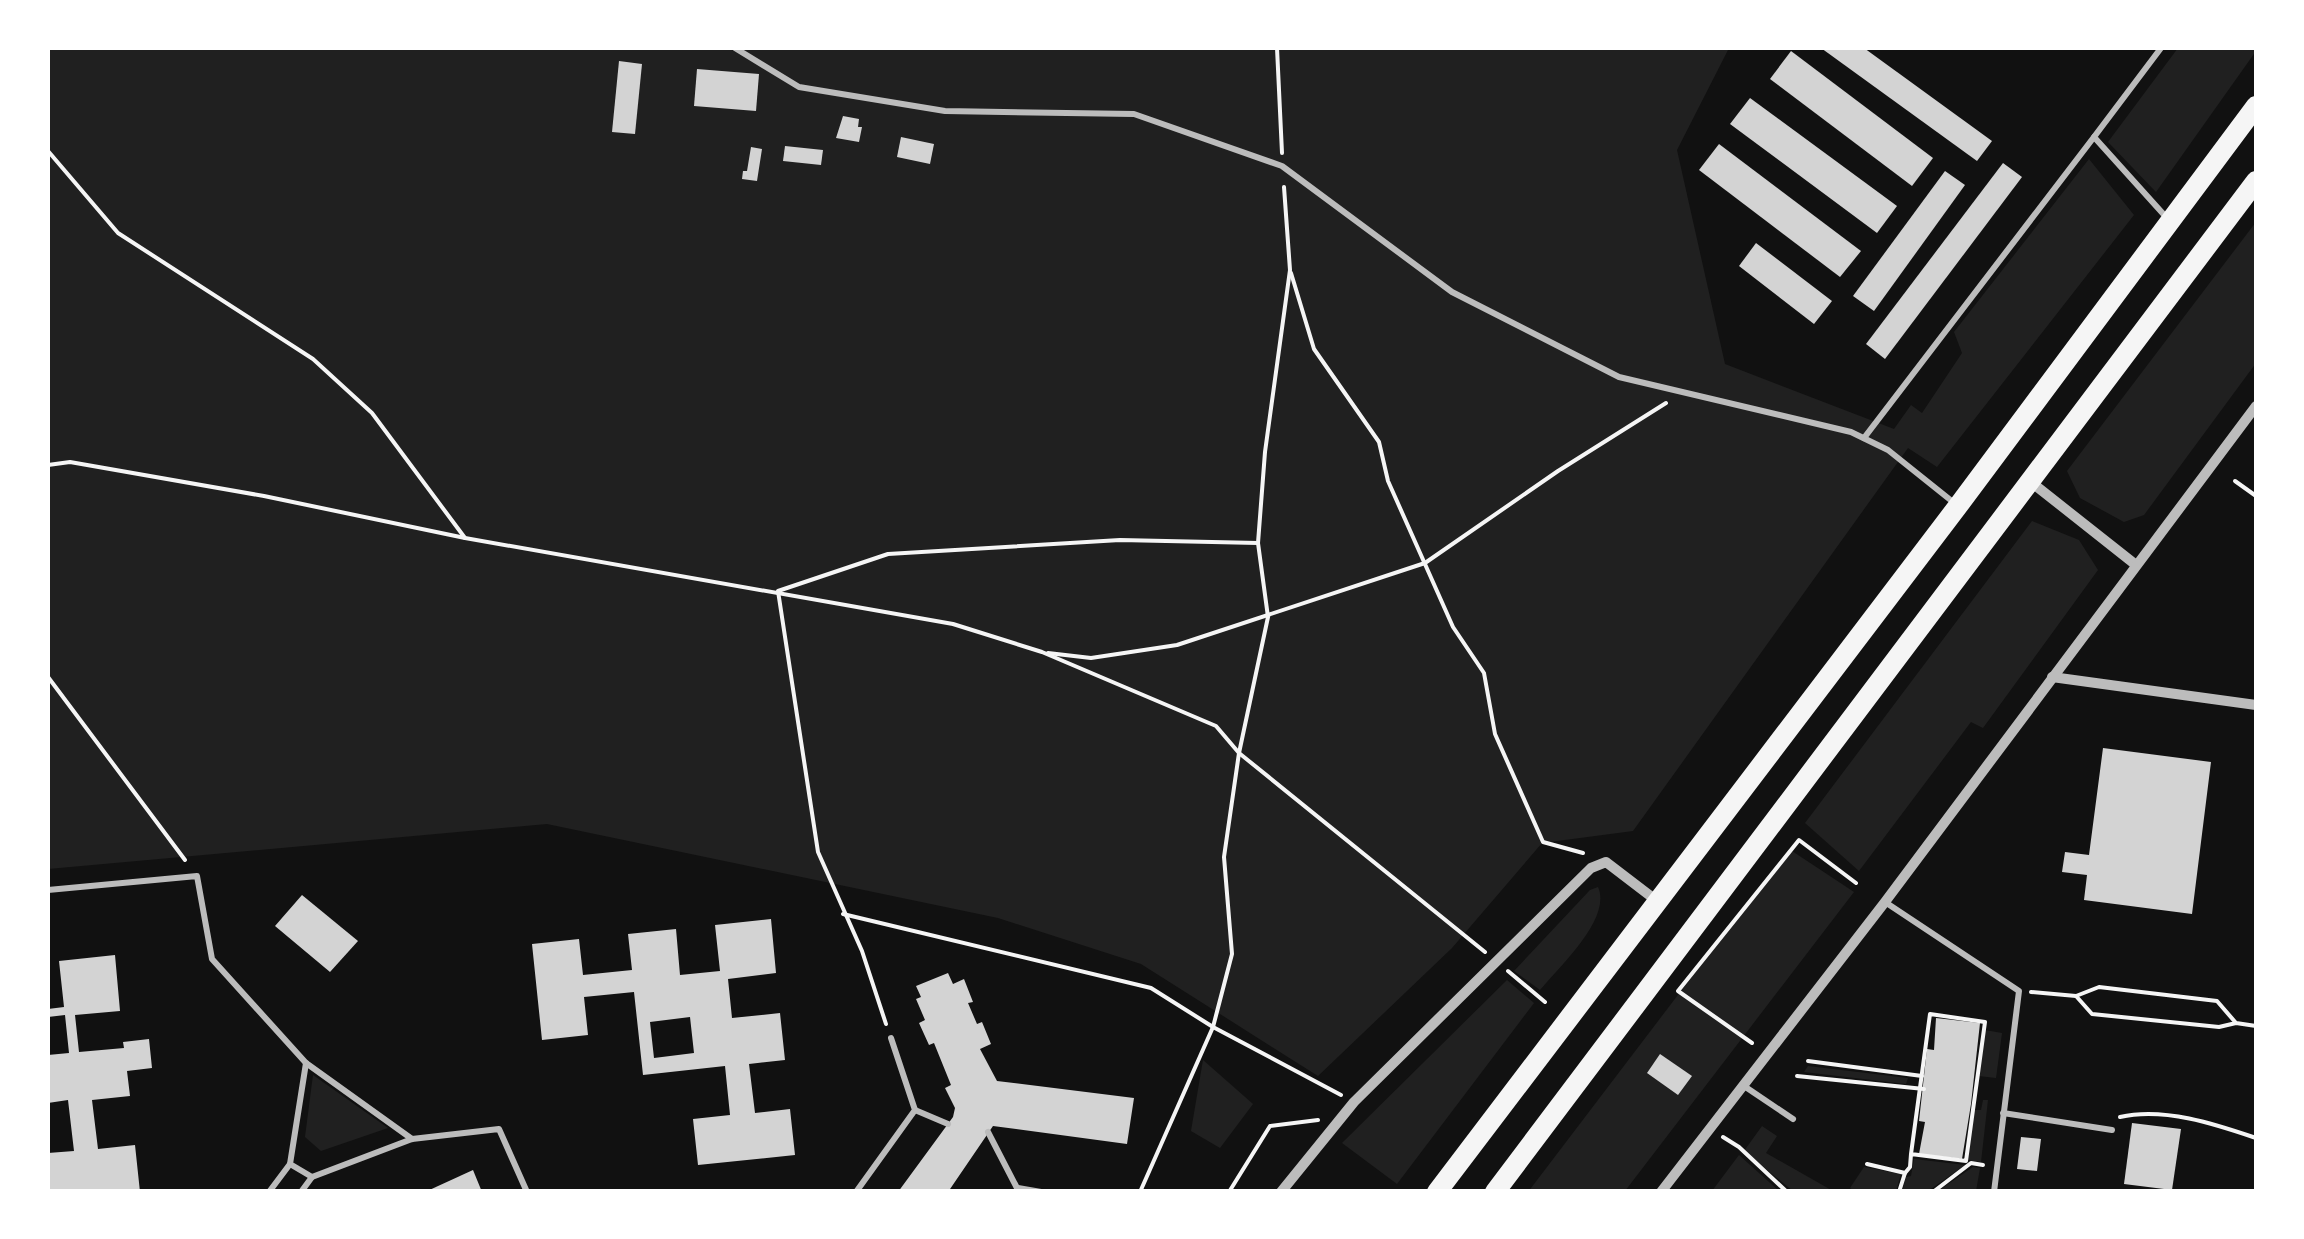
<svg xmlns="http://www.w3.org/2000/svg" width="2304" height="1239" viewBox="0 0 2304 1239" font-family="'Source Serif 4',serif">
  <style>
    .green { fill: #202020 }
    .building { fill: #d3d3d3; fill-rule: evenodd }
    .lines { fill: none; stroke-linecap: round; stroke-linejoin: round }
    .path { stroke: #f5f5f5; stroke-width: 4 }
    .service { stroke: #bcbcbc; stroke-width: 6 }
    .minor { stroke: #bcbcbc; stroke-width: 10 }
    .trunk { stroke: #f5f5f5; stroke-width: 20 }
  </style>
  <rect width="100%" height="100%" fill="#111"/>
  <!-- green -->
  <g class="green">
    <path d="M 48,48 L 1729,48 L 1677,150 L 1725,364 L 1894,429 L 1911,405 L 1922,413 L 1962,353 L 1954,332 L 2089,159 L 2134,215 L 1937,467 L 1908,448 L 1633,831 L 1542,843 L 1452,948 L 1318,1076 L 1141,964 L 998,918 L 547,824 L 48,869 Z"/>
    <path d="M 2178,48 L 2256,48 L 2256,51 L 2156,192 L 2108,142 Z"/>
    <path d="M 2256,222 L 2256,363 L 2144,515 L 2124,522 L 2080,498 L 2067,471 Z"/>
    <path d="M 2032,521 L 2079,540 L 2098,570 L 1983,728 L 1971,722 L 1859,871 L 1805,823 Z"/>
    <path d="M 1789,849 L 1854,892 L 1625,1191 L 1528,1192 Z"/>
    <path d="M 1598,887 C 1612,918 1560,966 1540,990 L 1514,971 L 1590,890 Z"/>
    <path d="M 1507,980 L 1534,1003 L 1397,1184 L 1342,1143 Z"/>
    <path d="M 1985,1030 L 2002,1033 L 1996,1078 L 1979,1076 Z"/>
    <path d="M 1203,1060 L 1253,1104 L 1220,1148 L 1191,1131 Z"/>
    <path d="M 1808,1066 L 1908,1078 L 1906,1084 L 1804,1072 Z"/>
    <path d="M 313,1075 L 388,1128 L 321,1151 L 305,1137 Z"/>
    <path d="M 1983,1100 L 1988,1100 L 1981,1162 L 1968,1160 L 1974,1110 L 1981,1110 Z"/>
    <path d="M 1762,1126 L 1777,1136 L 1766,1153 L 1833,1191 L 1793,1191 L 1744,1151 Z"/>
    <path d="M 1739,1155 L 1779,1191 L 1780,1191 L 1712,1191 Z"/>
    <path d="M 1914,1159 L 1965,1165 L 1928,1191 L 1902,1192 L 1906,1177 L 1911,1176 Z"/>
    <path d="M 1864,1167 L 1901,1174 L 1896,1191 L 1854,1191 L 1850,1188 Z"/>
    <path d="M 1973,1167 L 1980,1168 L 1976,1191 L 1938,1191 Z"/>
  </g>
  <!-- building -->
  <g class="building">
    <path d="M 1821,48 L 1864,48 L 1992,141 L 1977,161 Z"/>
    <path d="M 1791,51 L 1933,158 L 1912,186 L 1770,79 Z"/>
    <path d="M 619,61 L 642,64 L 635,134 L 612,132 Z"/>
    <path d="M 697,69 L 759,74 L 756,111 L 694,106 Z"/>
    <path d="M 1750,98 L 1897,206 L 1877,233 L 1730,124 Z"/>
    <path d="M 843,116 L 859,119 L 858,127 L 862,127 L 859,142 L 836,138 Z"/>
    <path d="M 901,137 L 934,144 L 930,164 L 897,157 Z"/>
    <path d="M 1719,144 L 1861,251 L 1840,277 L 1699,170 Z"/>
    <path d="M 785,146 L 823,150 L 821,165 L 783,161 Z"/>
    <path d="M 751,147 L 762,149 L 757,181 L 742,179 L 743,171 L 747,171 Z"/>
    <path d="M 2003,163 L 2022,177 L 1885,359 L 1866,344 Z"/>
    <path d="M 1945,171 L 1965,185 L 1874,311 L 1853,296 Z"/>
    <path d="M 1756,243 L 1832,301 L 1814,324 L 1739,266 Z"/>
    <path d="M 2103,748 L 2211,762 L 2192,914 L 2084,900 L 2087,875 L 2062,872 L 2065,852 L 2089,855 Z"/>
    <path d="M 302,895 L 358,941 L 330,972 L 275,926 Z"/>
    <path d="M 771,919 L 776,973 L 728,979 L 732,1018 L 780,1013 L 785,1060 L 749,1064 L 755,1113 L 790,1109 L 795,1155 L 698,1165 L 693,1119 L 730,1115 L 725,1066 L 643,1075 L 634,992 L 584,997 L 588,1035 L 542,1040 L 532,944 L 579,939 L 583,975 L 632,970 L 628,934 L 676,929 L 680,975 L 720,971 L 715,925 ZM 690,1017 L 694,1053 L 654,1058 L 650,1022 Z"/>
    <path d="M 115,955 L 120,1011 L 75,1015 L 79,1052 L 124,1048 L 123,1042 L 149,1039 L 152,1068 L 127,1071 L 130,1096 L 92,1100 L 98,1149 L 135,1145 L 140,1192 L 48,1192 L 48,1153 L 74,1151 L 68,1100 L 48,1103 L 48,1055 L 69,1053 L 65,1015 L 48,1017 L 48,1009 L 64,1007 L 59,961 Z"/>
    <path d="M 948,973 L 953,984 L 964,979 L 973,1002 L 968,1003 L 977,1024 L 982,1022 L 991,1044 L 980,1049 L 997,1081 L 1134,1098 L 1127,1144 L 993,1126 L 948,1192 L 898,1192 L 953,1117 L 955,1108 L 945,1088 L 951,1085 L 934,1043 L 929,1045 L 919,1023 L 925,1020 L 916,999 L 921,997 L 916,986 Z"/>
    <path d="M 1936,1018 L 1980,1023 L 1971,1104 L 1962,1159 L 1919,1154 L 1925,1122 L 1919,1121 L 1927,1049 L 1934,1050 Z"/>
    <path d="M 1660,1054 L 1692,1076 L 1678,1095 L 1647,1073 Z"/>
    <path d="M 2132,1123 L 2181,1129 L 2172,1190 L 2124,1184 Z"/>
    <path d="M 2021,1137 L 2041,1139 L 2037,1171 L 2017,1169 Z"/>
    <path d="M 473,1170 L 482,1192 L 425,1192 Z"/>
  </g>
  <g class="lines">
    <!-- path -->
    <g class="path">
      <path d="M 1277,48 L 1282,153"/>
      <path d="M 48,151 L 118,233 L 313,359 L 372,413 L 465,538"/>
      <path d="M 1291,273 L 1314,349 L 1379,442 L 1388,481 L 1453,627 L 1484,673 L 1495,734 L 1543,842 L 1583,853"/>
      <path d="M 48,465 L 70,462 L 264,496 L 465,538 L 953,624 L 1042,652 L 1216,726 L 1239,753 L 1485,952"/>
      <path d="M 2235,481 L 2256,496"/>
      <path d="M 1048,653 L 1091,658 L 1177,645 L 1425,563 L 1558,471 L 1666,403"/>
      <path d="M 48,677 L 185,860"/>
      <path d="M 843,914 L 1151,988 L 1213,1027 L 1341,1095"/>
      <path d="M 1508,971 L 1545,1002"/>
      <path d="M 2031,992 L 2076,996"/>
      <path d="M 2236,1023 L 2217,1001 L 2099,987 L 2076,996 L 2092,1014 L 2219,1027 L 2236,1023 L 2256,1026"/>
      <path d="M 886,1024 L 862,951 L 818,852 L 778,591 L 888,554 L 1120,540 L 1258,543"/>
      <path d="M 1752,1043 L 1678,991 L 1799,840 L 1856,883"/>
      <path d="M 1808,1061 L 1922,1076"/>
      <path d="M 1797,1076 L 1924,1089"/>
      <path d="M 2120,1117 C 2164,1107 2215,1124 2256,1138"/>
      <path d="M 1723,1137 L 1739,1147 L 1787,1192"/>
      <path d="M 1867,1164 L 1905,1173 L 1910,1167 L 1911,1154 L 1930,1014 L 1985,1022 L 1966,1161 L 1911,1154"/>
      <path d="M 1140,1192 L 1213,1027 L 1232,954 L 1224,857 L 1239,753 L 1268,617 L 1258,543 L 1265,452 L 1290,270 L 1284,187"/>
      <path d="M 1229,1192 L 1270,1126 L 1318,1120"/>
      <path d="M 1899,1192 L 1905,1173"/>
      <path d="M 1933,1192 L 1971,1163 L 1983,1165"/>
    </g>
    <!-- service -->
    <g class="service">
      <path d="M 735,48 L 799,87 L 945,111 L 1134,114 L 1282,166 L 1452,292 L 1619,377 L 1851,432 L 1888,450 L 1953,502"/>
      <path d="M 2161,48 L 2094,137 L 2166,217"/>
      <path d="M 1864,438 L 2094,137"/>
      <path d="M 48,890 L 197,876 L 212,959 L 306,1063 L 412,1139"/>
      <path d="M 1885,902 L 2019,991 L 1994,1192"/>
      <path d="M 306,1063 L 290,1164 L 312,1177"/>
      <path d="M 1744,1086 L 1793,1119"/>
      <path d="M 915,1110 L 948,1124"/>
      <path d="M 2003,1113 L 2112,1130"/>
      <path d="M 988,1132 L 1017,1188"/>
      <path d="M 1018,1188 L 1041,1192"/>
      <path d="M 269,1192 L 290,1164"/>
      <path d="M 301,1192 L 312,1177 L 412,1139 L 499,1129 L 527,1192"/>
      <path d="M 856,1192 L 915,1110 L 891,1038"/>
    </g>
    <!-- minor -->
    <g class="minor">
      <path d="M 2031,482 L 2136,565"/>
      <path d="M 2052,677 L 2256,705"/>
      <path d="M 1281,1192 L 1354,1102 L 1591,868 L 1606,862 L 1657,901"/>
      <path d="M 1661,1192 L 1885,902 L 2256,406"/>
    </g>
    <!-- trunk -->
    <g class="trunk">
      <path d="M 1437,1192 L 1958,506 L 2256,106"/>
      <path d="M 1495,1192 L 2256,181"/>
    </g>
  </g>
  <!-- border -->
  <rect width="2304" height="1239" fill="none" stroke="#ffffff" stroke-width="100"/>
</svg>
